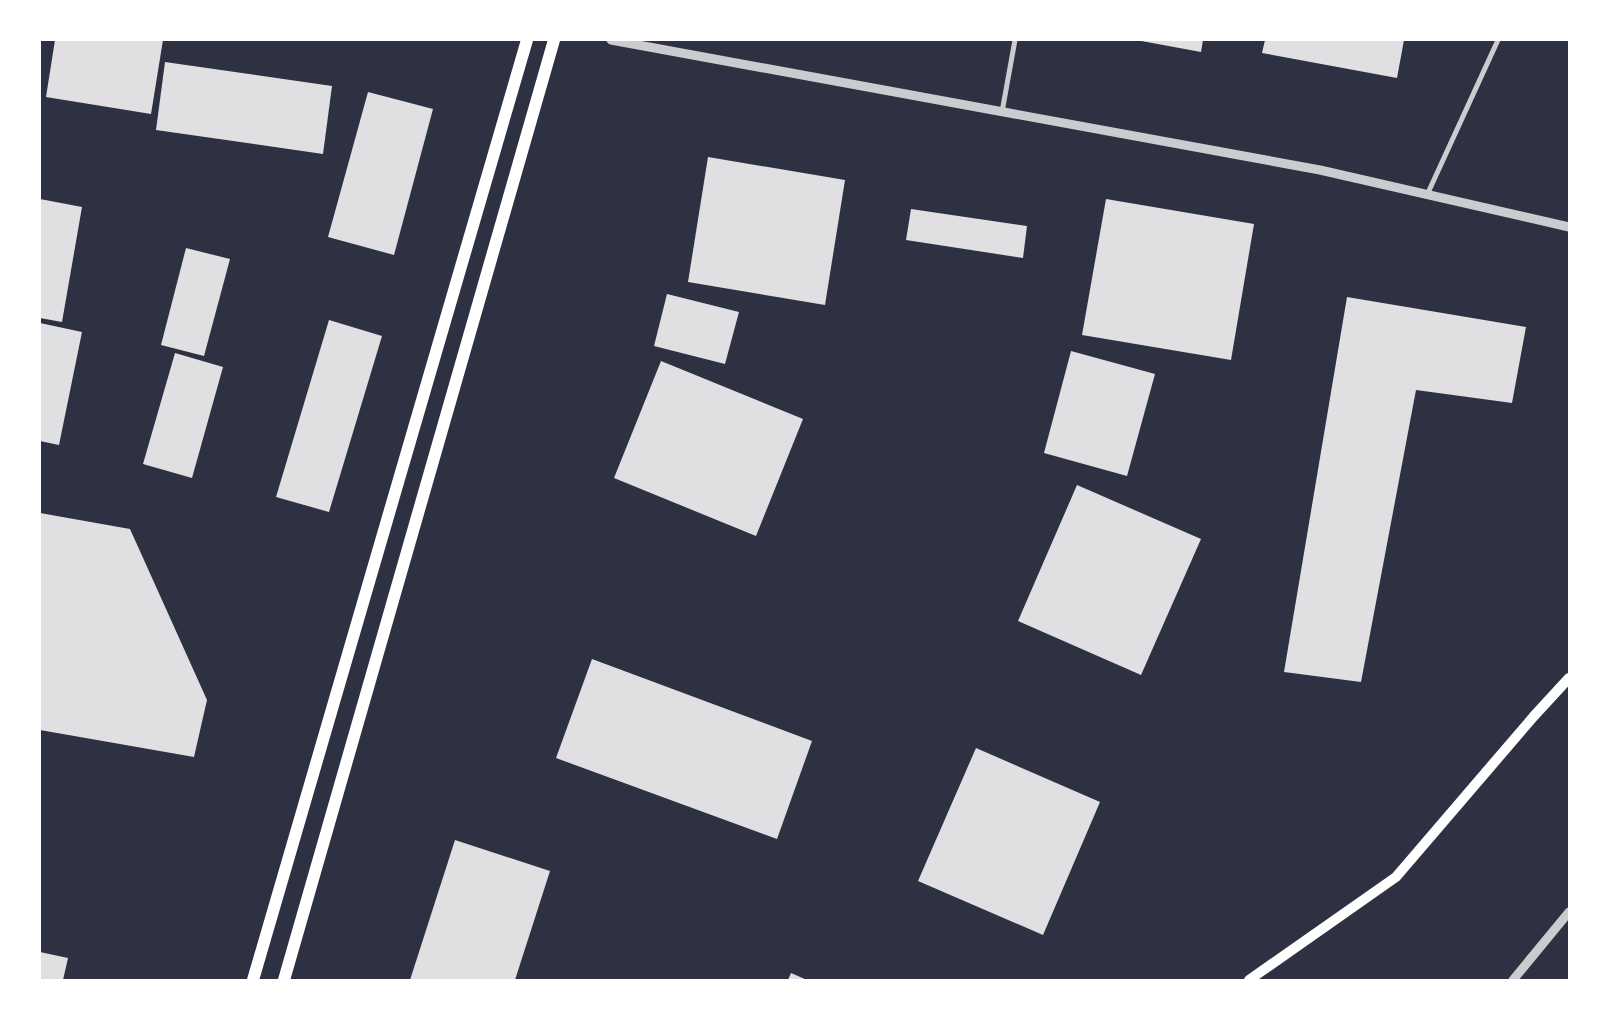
<svg xmlns="http://www.w3.org/2000/svg" width="1609" height="1020" viewBox="0 0 1609 1020" font-family="'Open Sans',sans-serif">
  <style>
    .building { fill: #e0e0e3 }
    .lines { fill: none; stroke-linecap: round; stroke-linejoin: round }
    .minor { stroke: #caccd0; stroke-width: 5 }
    .tertiary { stroke: #caccd0; stroke-width: 9 }
    .secondary { stroke: #fff; stroke-width: 10 }
    .primary { stroke: #fff; stroke-width: 12 }
  </style>
  <rect width="100%" height="100%" fill="#2d3142"/>
  <!-- building -->
  <g class="building">
    <path d="M 55,40 L 163,40 L 151,114 L 46,97 Z"/>
    <path d="M 1136,40 L 1203,40 L 1201,52 Z"/>
    <path d="M 1265,40 L 1404,40 L 1397,78 L 1262,53 Z"/>
    <path d="M 165,62 L 332,86 L 323,154 L 156,130 Z"/>
    <path d="M 368,92 L 433,109 L 394,255 L 328,237 Z"/>
    <path d="M 708,157 L 845,180 L 825,305 L 688,282 Z"/>
    <path d="M 40,199 L 82,207 L 62,322 L 40,318 Z"/>
    <path d="M 1106,199 L 1254,224 L 1231,360 L 1082,335 Z"/>
    <path d="M 911,209 L 1027,226 L 1023,258 L 906,240 Z"/>
    <path d="M 186,248 L 230,259 L 204,356 L 161,345 Z"/>
    <path d="M 667,294 L 739,312 L 725,364 L 654,346 Z"/>
    <path d="M 1347,297 L 1526,327 L 1512,403 L 1416,390 L 1361,682 L 1284,672 Z"/>
    <path d="M 329,320 L 382,336 L 329,512 L 276,497 Z"/>
    <path d="M 40,323 L 82,332 L 59,445 L 40,441 Z"/>
    <path d="M 1071,351 L 1155,374 L 1127,476 L 1044,453 Z"/>
    <path d="M 175,353 L 223,367 L 192,478 L 143,464 Z"/>
    <path d="M 661,361 L 803,419 L 756,536 L 614,478 Z"/>
    <path d="M 1077,485 L 1201,539 L 1141,675 L 1018,621 Z"/>
    <path d="M 40,513 L 130,529 L 207,700 L 194,757 L 40,730 Z"/>
    <path d="M 592,659 L 812,741 L 777,839 L 556,758 Z"/>
    <path d="M 976,748 L 1100,802 L 1043,935 L 918,881 Z"/>
    <path d="M 455,840 L 550,871 L 515,980 L 410,980 Z"/>
    <path d="M 40,952 L 68,958 L 63,980 L 40,980 Z"/>
    <path d="M 791,973 L 807,980 L 788,980 Z"/>
  </g>
  <g class="lines">
    <!-- minor -->
    <g class="minor">
      <path d="M 1002,112 L 1015,40"/>
      <path d="M 1427,195 L 1498,40"/>
    </g>
    <!-- tertiary -->
    <g class="tertiary">
      <path d="M 611,40 L 1320,170 L 1569,227"/>
      <path d="M 1513,980 L 1569,912"/>
    </g>
    <!-- secondary -->
    <path class="secondary" d="M 1249,980 L 1396,877 L 1534,716 L 1569,678"/>
    <!-- primary -->
    <g class="primary">
      <path d="M 253,980 L 527,40"/>
      <path d="M 284,980 L 554,40"/>
    </g>
  </g>
  <!-- border -->
  <rect width="1609" height="1020" fill="none" stroke="#ffffff" stroke-width="82"/>
</svg>
